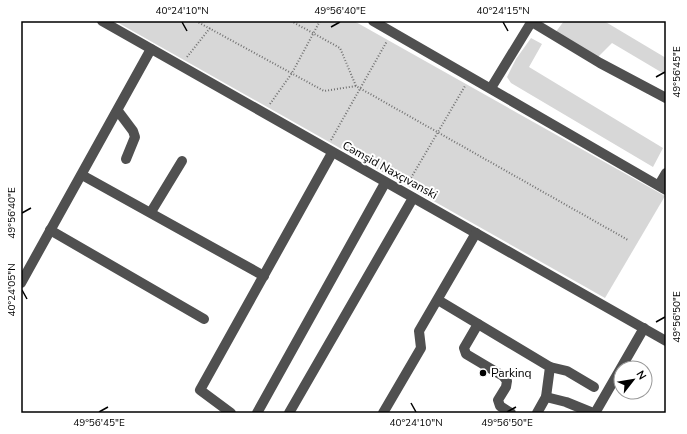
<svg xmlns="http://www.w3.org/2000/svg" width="687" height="434" viewBox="0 0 687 434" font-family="'Nunito Sans',sans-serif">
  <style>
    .green { fill: #d7d7d7 }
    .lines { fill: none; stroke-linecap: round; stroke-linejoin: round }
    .path { stroke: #727272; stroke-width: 2; stroke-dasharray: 1 2; stroke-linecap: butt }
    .minor { stroke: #505050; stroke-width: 10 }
    .ticks { fill: none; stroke: #000; stroke-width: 1.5 }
    .poi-dot { fill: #000; stroke: #fff; stroke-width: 1.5 }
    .labels { text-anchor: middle; stroke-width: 4; stroke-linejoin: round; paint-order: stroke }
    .street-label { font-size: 12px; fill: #000; stroke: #fff }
    .poi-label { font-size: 12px; fill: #000; stroke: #fff; text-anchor: start }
    .neatline { fill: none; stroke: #000; stroke-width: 1.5 }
    .ticks-label { font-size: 10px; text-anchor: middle; fill: #000 }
  </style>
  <rect width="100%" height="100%" fill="#fff"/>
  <!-- green -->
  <g class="green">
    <path d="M 115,21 L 354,21 L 665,196 L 605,298 Z"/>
    <path d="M 564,21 L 604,21 L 666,58 L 666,75 L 612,43 L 596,59 L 555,33 Z"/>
    <path d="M 531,38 L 542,44 L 529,67 L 663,148 L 653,167 L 511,83 L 507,77 L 516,59 Z"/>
  </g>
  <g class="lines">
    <!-- path -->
    <g class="path">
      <path d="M 196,21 L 324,91 L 356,86 L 628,240"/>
      <path d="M 291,21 L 340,48 L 356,86"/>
      <path d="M 187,57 L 210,28"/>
      <path d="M 270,104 L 292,73 L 320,21"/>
      <path d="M 331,140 L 387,41"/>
      <path d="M 408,183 L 465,86"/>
    </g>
    <!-- minor -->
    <g class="minor">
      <path d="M 102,21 L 666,341"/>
      <path d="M 373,21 L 666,190"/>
      <path d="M 532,22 L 600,63 L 666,98"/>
      <path d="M 491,88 L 532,21"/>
      <path d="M 118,111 L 133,131 L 135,137 L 126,159"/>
      <path d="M 82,175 L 264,276"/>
      <path d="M 659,185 L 666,173"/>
      <path d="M 151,212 L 182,161"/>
      <path d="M 50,230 L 204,319"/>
      <path d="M 21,283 L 151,49"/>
      <path d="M 438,300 L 550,367 L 546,397 L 537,413"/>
      <path d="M 478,324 L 464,348 L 466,354 L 503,376 L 507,381 L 506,387 L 498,400 L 500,406 L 511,413"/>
      <path d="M 550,367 L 567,371 L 594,387"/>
      <path d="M 546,397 L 566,402 L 593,413"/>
      <path d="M 231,413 L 200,390 L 332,153"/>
      <path d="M 257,413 L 385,183"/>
      <path d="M 289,413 L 413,198"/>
      <path d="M 383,413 L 421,348 L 419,331 L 476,233"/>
      <path d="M 595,413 L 644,328"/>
    </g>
  </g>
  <!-- ticks -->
  <path class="ticks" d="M 182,22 L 187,31M 503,22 L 508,31M 331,27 L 340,22M 656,77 L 665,72M 22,213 L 31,208M 22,290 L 27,299M 656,322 L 665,317M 411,403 L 416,412M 99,412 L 108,407M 507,412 L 516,407"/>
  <!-- markers -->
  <circle class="poi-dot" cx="483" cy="373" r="4"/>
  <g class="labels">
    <!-- street labels -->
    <g class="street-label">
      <text transform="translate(390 170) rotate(29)" y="4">Cəmşid Naxçıvanski</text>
    </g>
    <!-- poi labels -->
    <g class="poi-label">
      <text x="491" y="377">Parkinq</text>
    </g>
  </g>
  <!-- border -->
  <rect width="687" height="434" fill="none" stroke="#ffffff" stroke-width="44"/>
  <!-- north arrow -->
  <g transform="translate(633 380) rotate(59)"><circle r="19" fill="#ffffff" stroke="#999999"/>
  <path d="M0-3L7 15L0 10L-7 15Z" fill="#000000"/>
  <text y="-6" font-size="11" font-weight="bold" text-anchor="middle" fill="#000000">N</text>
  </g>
  <rect x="22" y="22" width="643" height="390" class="neatline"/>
  <g class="ticks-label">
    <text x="182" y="14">40°24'10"N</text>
    <text x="340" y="14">49°56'40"E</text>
    <text x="503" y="14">40°24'15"N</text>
    <text transform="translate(676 72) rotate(-90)" y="4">49°56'45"E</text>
    <text transform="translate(11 213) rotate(-90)" y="4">49°56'40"E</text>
    <text transform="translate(11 290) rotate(-90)" y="4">40°24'05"N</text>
    <text transform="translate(676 317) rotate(-90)" y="4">49°56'50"E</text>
    <text x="99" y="426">49°56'45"E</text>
    <text x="416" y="426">40°24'10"N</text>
    <text x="507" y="426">49°56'50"E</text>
  </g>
</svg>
